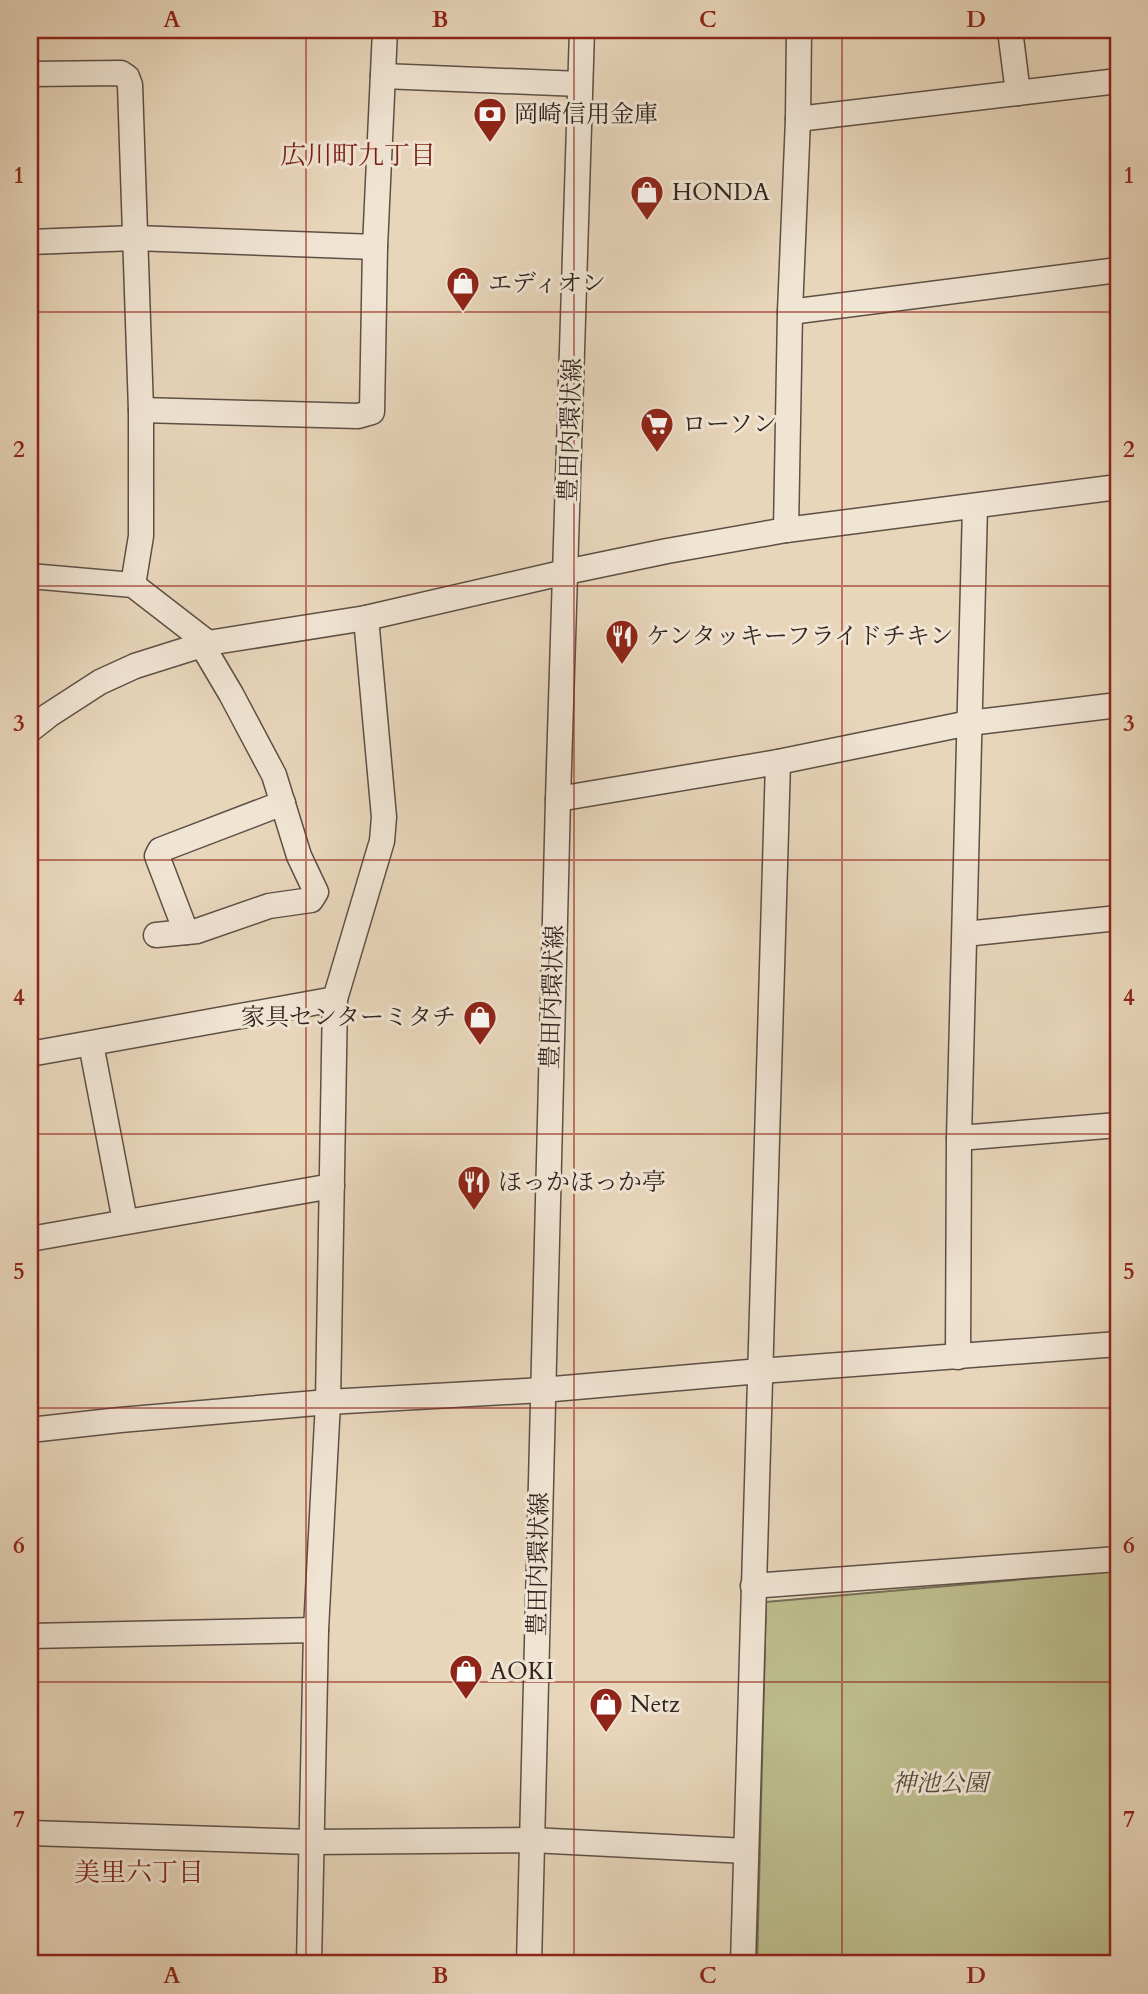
<svg xmlns="http://www.w3.org/2000/svg" width="1148" height="1994" viewBox="0 0 1148 1994" font-family="Cardo,'Noto Serif JP',serif">
  <style>
    .green { fill: #bcbc8c; stroke: #767056; stroke-width: 2 }
    .lines { fill: none; stroke-linecap: round; stroke-linejoin: round }
    .minor-casing { stroke: #5e5046; stroke-width: 27 }
    .minor { stroke: #f0e4d3; stroke-width: 24 }
    .grid { fill: none; stroke: #8f2418; stroke-width: 2; stroke-opacity: 0.55 }
    .labels { text-anchor: middle; stroke-width: 6; stroke-linejoin: round; paint-order: stroke }
    .poi-label { font-size: 24px; fill: #30241f; stroke: #f0e4d3; text-anchor: start }
    .street-label { font-size: 24px; fill: #30241f; stroke: #f0e4d3 }
    .park-label { font-size: 24px; font-style: italic; fill: #534a3a; stroke: #f0e4d3 }
    .neighbourhood-label { font-size: 26px; fill: #7a1f14; stroke: #f0e4d3 }
    .neatline { fill: none; stroke: #8f2418; stroke-width: 2.5 }
    .grid-label { font-size: 23px; text-anchor: middle; font-weight: bold; fill: #8f2418 }
  </style>
  <rect width="100%" height="100%" fill="#e8d6bb"/>
  <filter id="stains"><feTurbulence type="fractalNoise" baseFrequency=".00286" numOctaves="4"/><feColorMatrix values="0 0 0 0 .2 0 0 0 0 .09 0 0 0 0 .02 0 0 0 .5 -.17"/></filter>
  <radialGradient id="worn" r=".72"><stop offset=".6" stop-color="#630" stop-opacity="0"/><stop offset="1" stop-color="#630" stop-opacity=".3"/></radialGradient>
  <!-- green -->
  <path class="green" d="M 1116,1571 L 1118,1572 L 1118,1964 L 757,1964 L 766,1602 Z"/>
  <g class="lines">
    <defs>
      <g id="minor">
        <path d="M 1010,30 L 1018,93"/>
        <path d="M 30,74 L 121,73 L 127,77 L 130,85 L 141,410 L 141,536 L 133,585"/>
        <path d="M 383,76 L 580,84"/>
        <path d="M 798,119 L 1118,81"/>
        <path d="M 30,242 L 135,238 L 375,247"/>
        <path d="M 790,312 L 1118,270"/>
        <path d="M 141,410 L 358,416 L 372,412 L 375,247 L 385,30"/>
        <path d="M 786,530 L 790,312 L 798,119 L 799,30"/>
        <path d="M 30,576 L 133,585 L 208,643"/>
        <path d="M 30,730 L 49,715 L 100,682 L 135,666 L 208,643 L 366,618 L 566,572 L 667,551 L 786,530 L 1118,487"/>
        <path d="M 558,799 L 778,762 L 969,723 L 1118,705"/>
        <path d="M 186,932 L 157,856 L 160,850 L 283,803"/>
        <path d="M 965,934 L 1118,918"/>
        <path d="M 156,935 L 197,931 L 269,906 L 311,900 L 316,892 L 299,856 L 274,775 L 231,694 L 202,645"/>
        <path d="M 91,1044 L 125,1221"/>
        <path d="M 30,1054 L 335,999"/>
        <path d="M 959,1138 L 1118,1125"/>
        <path d="M 30,1239 L 332,1186"/>
        <path d="M 958,1357 L 959,1138 L 975,506"/>
        <path d="M 30,1430 L 120,1420 L 328,1402 L 542,1390 L 760,1371 L 1118,1344"/>
        <path d="M 753,1586 L 1118,1559"/>
        <path d="M 30,1636 L 316,1630"/>
        <path d="M 30,1833 L 312,1842 L 532,1840 L 746,1851"/>
        <path d="M 309,1964 L 316,1630 L 328,1402 L 335,999 L 382,841 L 384,817 L 366,618"/>
        <path d="M 529,1964 L 558,799 L 582,30"/>
        <path d="M 743,1964 L 778,762"/>
      </g>
    </defs>
    <!-- minor casing -->
    <use href="#minor" class="minor-casing"/>
    <!-- minor -->
    <use href="#minor" class="minor"/>
  </g>
  <!-- grid -->
  <path class="grid" d="M 306,30 L 306,1964M 574,30 L 574,1964M 842,30 L 842,1964M 30,312 L 1118,312M 30,586 L 1118,586M 30,860 L 1118,860M 30,1134 L 1118,1134M 30,1408 L 1118,1408M 30,1682 L 1118,1682"/>
  <!-- icons -->
  <defs>
    <symbol id="bank-pin" viewBox="-11 -11 22 30"><path d="M0 17L-7.5 6A9.5 9.5 0 1 1 7.5 6Z" fill="#8f2418" stroke="#f0e4d3"/><path d="M-6-4H6V4H-6ZM0-2.3a2.3 2.3 0 1 0 0 4.6a2.3 2.3 0 1 0 0-4.6Z" fill="#fff"/></symbol>
    <symbol id="shop-pin" viewBox="-11 -11 22 30"><path d="M0 17L-7.5 6A9.5 9.5 0 1 1 7.5 6Z" fill="#8f2418" stroke="#f0e4d3"/><path d="M-5-2.5h2.3a2.7 3.5 0 0 1 5.4 0H5L5.5 6h-11ZM-1.5-2.5h3a1.5 2.3 0 0 0-3 0Z" fill="#fff"/></symbol>
    <symbol id="supermarket-pin" viewBox="-11 -11 22 30"><path d="M0 17L-7.5 6A9.5 9.5 0 1 1 7.5 6Z" fill="#8f2418" stroke="#f0e4d3"/><path d="M-6-5.5h2.5l.6 2H6L4.5 2H-2.5L-4.4-4H-6ZM-1.5 3.2a1.3 1.3 0 1 0 .1 0ZM3 3.2a1.3 1.3 0 1 0 .1 0Z" fill="#fff"/></symbol>
    <symbol id="restaurant-pin" viewBox="-11 -11 22 30"><path d="M0 17L-7.5 6A9.5 9.5 0 1 1 7.5 6Z" fill="#8f2418" stroke="#f0e4d3"/><path d="M-5-6h1v4h1v-4h1v4h1v-4h1v5L-1.5 .5V6h-2V.5L-5-1ZM5-6V6H3V1.5H1.5Q1.5-4 5-6Z" fill="#fff"/></symbol>
  </defs>
  <g fill-rule="evenodd">
    <use href="#bank-pin" x="471" y="95" width="38" height="52"/>
    <use href="#shop-pin" x="628" y="173" width="38" height="52"/>
    <use href="#shop-pin" x="444" y="264" width="38" height="52"/>
    <use href="#supermarket-pin" x="638" y="405" width="38" height="52"/>
    <use href="#restaurant-pin" x="603" y="617" width="38" height="52"/>
    <use href="#shop-pin" x="461" y="998" width="38" height="52"/>
    <use href="#restaurant-pin" x="455" y="1163" width="38" height="52"/>
    <use href="#shop-pin" x="447" y="1652" width="38" height="52"/>
    <use href="#shop-pin" x="587" y="1685" width="38" height="52"/>
  </g>
  <g class="labels">
    <!-- poi labels -->
    <g class="poi-label">
      <text x="514" y="122">岡崎信用金庫</text>
      <text x="672" y="200">HONDA</text>
      <text x="488" y="291">エディオン</text>
      <text x="682" y="432">ローソン</text>
      <text x="646" y="644">ケンタッキーフライドチキン</text>
      <text x="456" y="1025" text-anchor="end">家具センターミタチ</text>
      <text x="498" y="1190">ほっかほっか亭</text>
      <text x="490" y="1679">AOKI</text>
      <text x="630" y="1712">Netz</text>
    </g>
    <!-- street labels -->
    <g class="street-label">
      <text transform="translate(570 430) rotate(-88)" y="8">豊田内環状線</text>
      <text transform="translate(552 997) rotate(-88)" y="8">豊田内環状線</text>
      <text transform="translate(538 1564) rotate(-89)" y="8">豊田内環状線</text>
    </g>
    <!-- park labels -->
    <g class="park-label">
      <text x="940" y="1791">神池公園</text>
    </g>
    <!-- neighbourhood labels -->
    <g class="neighbourhood-label">
      <text x="358" y="164">広川町九丁目</text>
      <text x="139" y="1881">美里六丁目</text>
    </g>
  </g>
  <!-- margin -->
  <rect width="1148" height="1994" fill="none" stroke="#e8d6bb" stroke-width="77"/>
  <rect x="38" y="38" width="1072" height="1917" class="neatline"/>
  <g class="grid-label">
    <text x="172" y="27">A</text>
    <text x="440" y="27">B</text>
    <text x="708" y="27">C</text>
    <text x="976" y="27">D</text>
    <text x="19" y="183">1</text>
    <text x="1129" y="183">1</text>
    <text x="19" y="457">2</text>
    <text x="1129" y="457">2</text>
    <text x="19" y="731">3</text>
    <text x="1129" y="731">3</text>
    <text x="19" y="1005">4</text>
    <text x="1129" y="1005">4</text>
    <text x="19" y="1279">5</text>
    <text x="1129" y="1279">5</text>
    <text x="19" y="1553">6</text>
    <text x="1129" y="1553">6</text>
    <text x="19" y="1827">7</text>
    <text x="1129" y="1827">7</text>
    <text x="172" y="1983">A</text>
    <text x="440" y="1983">B</text>
    <text x="708" y="1983">C</text>
    <text x="976" y="1983">D</text>
  </g>
  <rect width="100%" height="100%" filter="url(#stains)"/>
  <rect width="100%" height="100%" fill="url(#worn)"/>
</svg>
